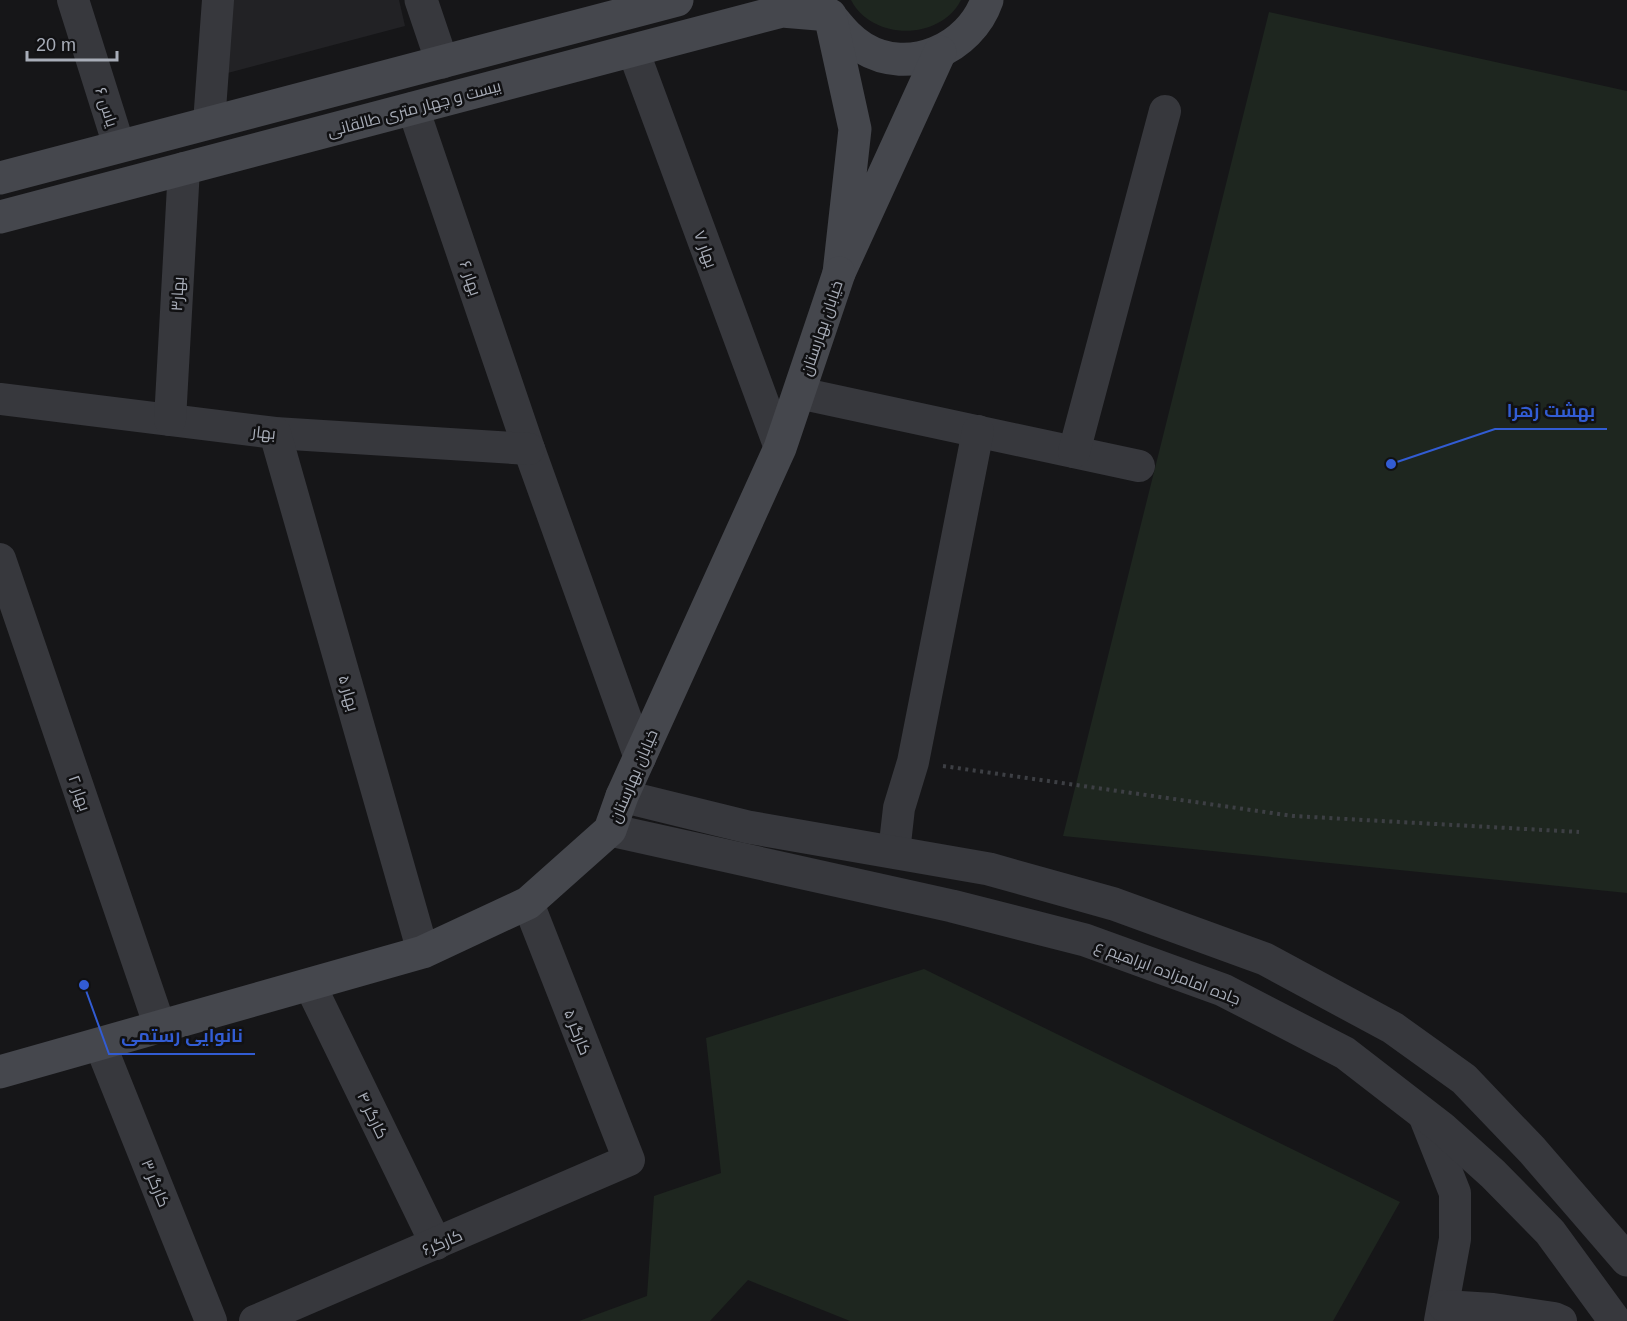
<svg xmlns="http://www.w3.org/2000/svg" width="1627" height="1321" viewBox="0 0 1627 1321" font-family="Helvetica,Cairo,sans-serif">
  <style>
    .built { fill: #222225 }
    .green { fill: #1e261f }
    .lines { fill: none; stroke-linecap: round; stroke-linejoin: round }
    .path { stroke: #3d3f44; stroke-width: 4; stroke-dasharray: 3 4.5; stroke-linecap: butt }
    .minor { stroke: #37383d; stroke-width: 32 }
    .tertiary { stroke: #37383d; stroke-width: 33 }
    .secondary { stroke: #45474d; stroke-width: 33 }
    .labels { text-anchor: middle; stroke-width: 5; stroke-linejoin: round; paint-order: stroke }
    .street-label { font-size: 16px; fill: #a8adb8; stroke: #111113 }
    .leader { fill: none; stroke: #325cd3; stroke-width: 2 }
    .callout-dot { fill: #325cd3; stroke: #111113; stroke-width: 2 }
    .callout-label { font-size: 18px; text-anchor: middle; font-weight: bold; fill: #325cd3; stroke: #111113; stroke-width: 5; stroke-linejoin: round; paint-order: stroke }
  </style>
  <rect width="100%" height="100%" fill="#161618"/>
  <!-- built -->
  <path class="built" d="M 228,0 L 399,0 L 405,26 L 220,75 Z"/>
  <!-- green -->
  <g class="green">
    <path d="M 851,0 L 961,0 C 940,41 872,41 851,0 Z"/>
    <path d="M 1269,12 L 1627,91 L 1627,893 L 1063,836 Z"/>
    <path d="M 924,969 L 1400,1202 L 1333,1321 L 850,1321 L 748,1280 L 710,1321 L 579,1321 L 647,1296 L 654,1196 L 721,1173 L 706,1038 Z"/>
  </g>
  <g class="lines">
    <!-- path -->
    <path class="path" d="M 943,766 L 1293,816 L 1579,832"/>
    <!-- minor -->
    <g class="minor">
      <path d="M 73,0 L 119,146"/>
      <path d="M 633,50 L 780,448"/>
      <path d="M 413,108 L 529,449 L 640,758"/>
      <path d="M 209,123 L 218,0"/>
      <path d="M 799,393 L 1139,466"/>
      <path d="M 0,399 L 275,433 L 529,449"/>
      <path d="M 170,420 L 184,168"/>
      <path d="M 275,433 L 423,952"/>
      <path d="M 1074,452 L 1165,111"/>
      <path d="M 0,559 L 160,1027"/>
      <path d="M 894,852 L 899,808 L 913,762 L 978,431"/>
      <path d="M 310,985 L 436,1244"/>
      <path d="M 100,1044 L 211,1321"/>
      <path d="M 1424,1115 L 1455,1193 L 1455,1239 L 1440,1321"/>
      <path d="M 1444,1306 L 1493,1309 L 1554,1318 L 1561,1321"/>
      <path d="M 255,1321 L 629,1160 L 528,903"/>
    </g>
    <!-- tertiary -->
    <g class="tertiary">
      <path d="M 421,0 L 442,62"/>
      <path d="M 622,796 L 748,827 L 989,869 L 1114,904 L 1265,959 L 1393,1028 L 1464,1079 L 1532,1150 L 1627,1260"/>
      <path d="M 610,830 L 952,906 L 1085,940 L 1223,990 L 1345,1053 L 1442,1128 L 1493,1174 L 1550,1232 L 1615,1321"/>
    </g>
    <!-- secondary -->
    <g class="secondary">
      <path d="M 830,16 C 840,28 849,40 863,48 C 909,76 970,49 987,0"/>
      <path d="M 0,178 L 677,0"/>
      <path d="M 0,217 L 782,11 L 830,15 L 855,129 L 839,273 L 940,52"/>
      <path d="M 0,1072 L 423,952 L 528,903 L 610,830 L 622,796 L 780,448 L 839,273"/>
    </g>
  </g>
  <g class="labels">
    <!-- street labels -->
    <g class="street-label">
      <text transform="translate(107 107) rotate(72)" y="6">یاس ۶</text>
      <text transform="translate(414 108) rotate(-15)" y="6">بیست و چهار متری طالقانی</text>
      <text transform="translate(706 249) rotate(70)" y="6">بهار ۷</text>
      <text transform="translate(471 278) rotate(71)" y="6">بهار ۶</text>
      <text transform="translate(177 294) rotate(-87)" y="6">بهار۳</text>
      <text transform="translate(821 328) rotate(-71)" y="6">خیابان بهارستان</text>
      <text transform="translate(264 432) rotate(6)" y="6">بهار</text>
      <text transform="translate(349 693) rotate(74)" y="6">بهار ۵</text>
      <text transform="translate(633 776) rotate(-67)" y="6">خیابان بهارستان</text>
      <text transform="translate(80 793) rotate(71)" y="6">بهار ۲</text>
      <text transform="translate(1168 972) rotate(21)" y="6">جاده امامزاده ابراهیم ع</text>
      <text transform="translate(578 1032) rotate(69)" y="6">کارگر ۵</text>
      <text transform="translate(373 1115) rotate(64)" y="6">کارگر ۴</text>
      <text transform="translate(156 1183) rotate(68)" y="6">کارگر ۳</text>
      <text transform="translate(442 1242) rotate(-23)" y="6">کارگر۶</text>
    </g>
  </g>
  <!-- callouts -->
  <path class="leader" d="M1391 464L1495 429H1607M84 985L109 1054H255"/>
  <g class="callout-dot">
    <circle cx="1391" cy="464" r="6"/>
    <circle cx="84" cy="985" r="6"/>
  </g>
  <g class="callout-label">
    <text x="1551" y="417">بهشت زهرا</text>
    <text x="182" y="1042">نانوایی رستمی</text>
  </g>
  <!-- scale -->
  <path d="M27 51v9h90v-9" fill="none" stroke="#a8adb8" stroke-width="3"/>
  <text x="36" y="51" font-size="18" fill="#a8adb8" stroke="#111113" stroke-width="4.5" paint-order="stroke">20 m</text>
</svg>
